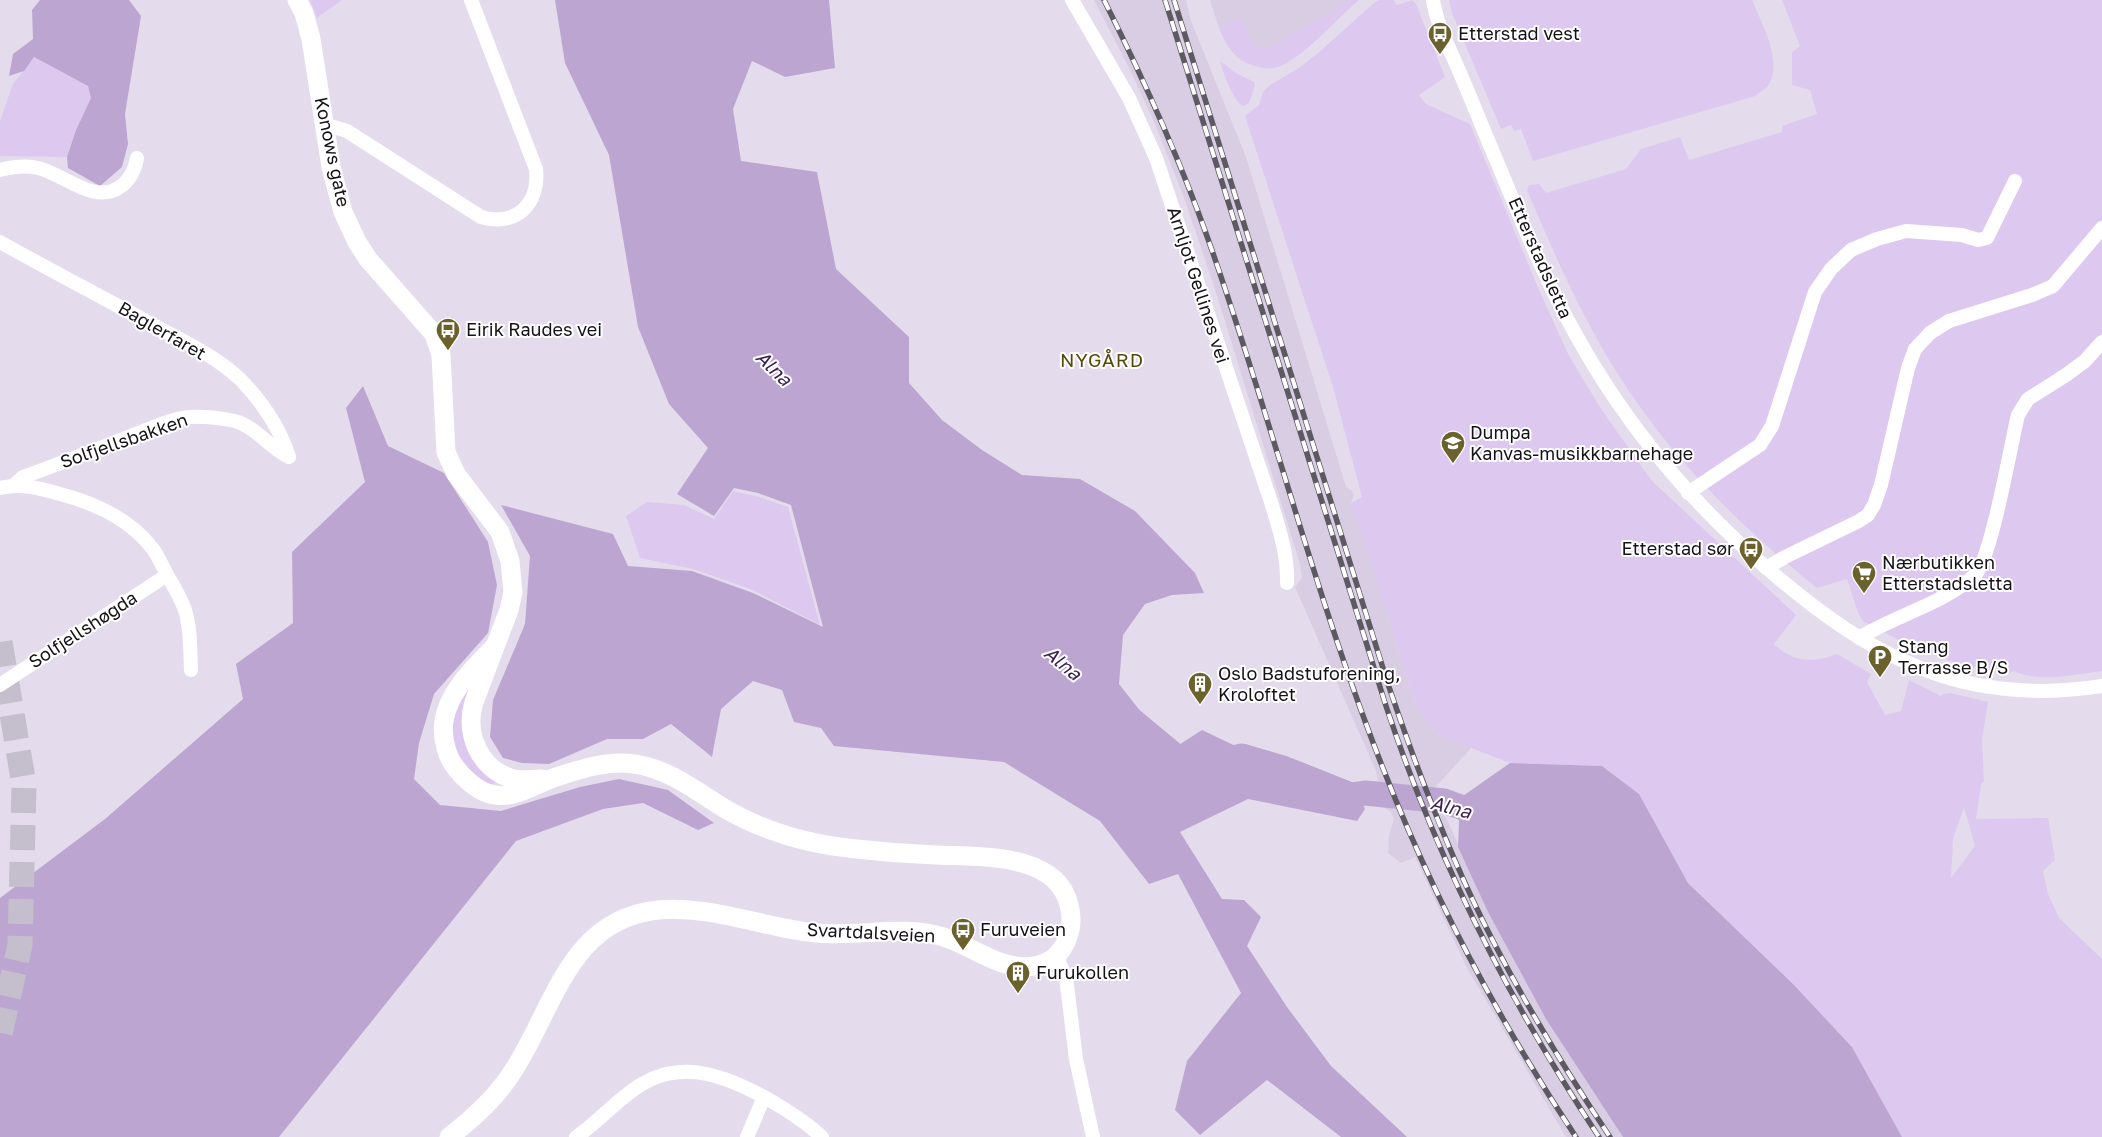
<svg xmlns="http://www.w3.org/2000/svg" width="2102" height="1137" viewBox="0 0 2102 1137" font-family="'Golos Text',sans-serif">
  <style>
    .built { fill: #d8cde3 }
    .green { fill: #ddc8f0; fill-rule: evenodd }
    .forest { fill: #bca6d1 }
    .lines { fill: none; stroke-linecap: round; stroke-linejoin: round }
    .stream { stroke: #bca6d1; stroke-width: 4.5 }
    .river { stroke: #bca6d1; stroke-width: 25 }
    .highway-tunnel { stroke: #c5becc; stroke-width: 25; stroke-dasharray: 25 12; stroke-linecap: butt }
    .street { stroke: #fff; stroke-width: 14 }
    .secondary { stroke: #fff; stroke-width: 19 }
    .rail-casing { stroke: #5d5962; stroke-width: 5.5 }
    .rail { stroke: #fff; stroke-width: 4; stroke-dasharray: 11; stroke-linecap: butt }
    .labels { text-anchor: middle; stroke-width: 4; stroke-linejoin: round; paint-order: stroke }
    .poi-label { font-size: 18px; fill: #141117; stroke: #fff; text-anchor: start }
    .street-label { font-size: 18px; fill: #141117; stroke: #fff }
    .neighbourhood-label { font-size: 19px; letter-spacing: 1px; fill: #554a09; stroke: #fff }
    .water-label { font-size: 19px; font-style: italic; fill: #3c1e52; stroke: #fff }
  </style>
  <rect width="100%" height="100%" fill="#e4dcec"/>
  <!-- built -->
  <g class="built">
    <path d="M 1094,0 L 1186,0 L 1191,21 L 1246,157 L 1346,487 L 1352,491 L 1354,495 L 1351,503 L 1416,705 L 1438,735 L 1472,747 L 1431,792 L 1439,812 L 1446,817 L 1488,912 L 1623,1137 L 1566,1137 L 1466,966 L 1415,857 L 1401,863 L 1388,853 L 1389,835 L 1394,819 L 1391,812 L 1383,807 L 1381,802 L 1376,771 L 1295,587 L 1302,578 L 1300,564 L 1215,289 L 1183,195 L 1155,124 L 1133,76 Z"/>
    <path d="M 1210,0 L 1351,0 L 1268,48 L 1262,49 L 1252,44 L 1241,18 L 1219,28 Z"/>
  </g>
  <!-- green -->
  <g class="green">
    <path d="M 310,0 L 342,0 L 317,18 Z"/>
    <path d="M 1351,0 L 1359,0 C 1338,17 1298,64 1274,68 C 1268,69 1261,68 1255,66 C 1235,61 1226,46 1219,28 L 1241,17 L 1252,44 L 1262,49 L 1268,48 Z"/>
    <path d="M 1380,0 L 1393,0 L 1397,5 L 1412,0 L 1416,4 L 1445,77 L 1419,95 L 1426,104 L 1470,124 L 1539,290 L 1569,356 L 1601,409 L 1652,481 L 1796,615 L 1774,644 C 1795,663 1812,663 1837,654 L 1871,674 L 1867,682 L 1885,715 L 1901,711 L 1909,680 L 1941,696 L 1943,694 L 1950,693 L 1988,702 L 1982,739 L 1984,781 L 1981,784 L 1976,819 L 2048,818 L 2055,860 L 2043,871 L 2048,894 L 2059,918 L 2102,959 L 2102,1137 L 1902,1137 L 1852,1047 L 1794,985 L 1688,883 L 1639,794 L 1602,766 L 1510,763 L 1438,735 L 1416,705 L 1351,503 L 1362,497 L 1333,387 L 1245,116 L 1259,105 L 1263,92 L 1270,85 L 1299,68 L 1317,54 L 1374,3 ZM 1964,807 L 1975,846 L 1951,878 L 1953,839 Z"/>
    <path d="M 1449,0 L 1752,0 C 1761,22 1785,65 1767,87 C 1764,90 1758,93 1755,96 L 1533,161 L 1521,129 L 1514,131 L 1511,125 L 1501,129 L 1452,13 Z"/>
    <path d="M 1782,0 L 2102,0 L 2102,671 C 2078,674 2036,683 2014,671 L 2007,674 L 1959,664 L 1912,647 L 1863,621 L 1858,613 L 1847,579 L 1817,588 C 1741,527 1672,459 1619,376 C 1582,317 1554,254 1527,190 L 1529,185 L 1539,184 L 1546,193 L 1626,169 L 1641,149 L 1680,137 L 1689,160 L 1782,132 L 1782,126 L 1817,114 L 1810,90 L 1792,85 L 1792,52 L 1800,46 Z"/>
    <path d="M 34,57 L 88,86 L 91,98 L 76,130 L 67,157 L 0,156 L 0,121 L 13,84 Z"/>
    <path d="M 1220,61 L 1236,73 L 1254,82 L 1255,85 L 1249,103 L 1243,106 C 1233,101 1223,72 1220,61 Z"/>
    <path d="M 733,491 L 759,497 L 788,507 L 820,625 L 753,590 L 693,569 L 640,558 L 626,516 L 647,502 L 684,505 L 714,519 Z"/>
    <path d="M 474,680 L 468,696 L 498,781 L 487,787 L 459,758 L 451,730 L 453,712 Z"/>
  </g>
  <!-- forest -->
  <g class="forest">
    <path d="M 40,0 L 129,0 L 141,16 L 125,114 L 128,144 L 122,167 L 100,186 L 68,168 L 67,157 L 76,130 L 91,98 L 88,86 L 34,57 L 24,71 L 9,76 L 13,54 L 33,39 L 32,10 Z"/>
    <path d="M 555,0 L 829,0 L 835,68 L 785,77 L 752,61 L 733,109 L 741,161 L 817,172 L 836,269 L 909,337 L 909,383 L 942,420 L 982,450 L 1022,475 L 1080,479 L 1135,511 L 1195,573 L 1204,593 L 1172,595 L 1145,604 L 1123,635 L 1119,684 L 1171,750 L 1202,730 L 1327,790 L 1359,796 L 1365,809 L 1357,821 L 1248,799 L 1180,832 L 1222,899 L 1244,900 L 1261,917 L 1247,946 L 1287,1007 L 1331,1066 L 1407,1137 L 1341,1137 L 1267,1080 L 1200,1135 L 1175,1110 L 1187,1061 L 1241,993 L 1178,874 L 1149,884 L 1100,821 L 1004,762 L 834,746 L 821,728 L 794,722 L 782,690 L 753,681 L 721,709 L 712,757 L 671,724 L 643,739 L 607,739 L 549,764 L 522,763 L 503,758 L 490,737 L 493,700 L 525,624 L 530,556 L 501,505 L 613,534 L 628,566 L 692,571 L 753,593 L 823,627 L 791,505 L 758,493 L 734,488 L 714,516 L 677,494 L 708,448 L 669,404 L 638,327 L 609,155 L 565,63 Z"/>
    <path d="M 363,386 L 388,446 L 444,473 L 488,542 L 497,585 L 488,633 L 434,694 L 419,743 L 414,779 L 440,805 L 501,811 L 580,787 L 619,779 L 668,790 L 714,823 L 698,830 L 643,803 L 603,809 L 516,841 L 279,1137 L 0,1137 L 0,898 L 105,819 L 243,699 L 236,664 L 293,623 L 292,552 L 365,482 L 346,408 Z"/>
    <path d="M 1510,763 L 1602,766 L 1639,794 L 1688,883 L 1794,985 L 1852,1047 L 1902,1137 L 1623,1137 L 1546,1019 L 1488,912 L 1458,847 L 1460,798 Z"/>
  </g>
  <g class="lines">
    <!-- stream -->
    <g class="stream">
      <path d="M 749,375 L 760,358"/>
      <path d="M 734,467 L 739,457 L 748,426 L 753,418 L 755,410 L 745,391"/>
      <path d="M 552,652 L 582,661 L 594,658 L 614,645 L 620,629 L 629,595 L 636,585"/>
    </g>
    <!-- river -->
    <g class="river">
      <path d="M 624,0 L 623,7 L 657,65 L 665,85 L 693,108 L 719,172 L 721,206 L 707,275 L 740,322 L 760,358 L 790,381 L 845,432 L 918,492 L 927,515 L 933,541 L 979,593 L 1190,768 L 1242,756 L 1283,768 L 1351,795 L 1365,793 L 1444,801 L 1488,817 L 1553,799 L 1582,801 L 1605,826 L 1637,929 L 1641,963 L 1650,989 L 1656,1023 L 1670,1055 L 1703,1031 L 1730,1026 L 1751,1047 L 1774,1080 L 1765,1105 L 1740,1126 L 1742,1137"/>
      <path d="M 742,324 L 795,357 L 799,390"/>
      <path d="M 795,357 L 832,393 L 844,430"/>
      <path d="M 905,480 L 934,489 L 945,500 L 931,533"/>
      <path d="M 928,519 L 909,553 L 913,576 L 929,585 L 970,582"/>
      <path d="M 1670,1055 L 1686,1120 L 1697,1123 L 1740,1126"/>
    </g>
    <!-- highway-tunnel -->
    <path class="highway-tunnel" d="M 0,642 L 24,785 L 20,945 L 0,1034"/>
    <!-- street -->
    <g class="street">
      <path d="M 1072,0 L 1129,98 L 1156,158 L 1271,502 C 1279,529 1288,554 1287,583"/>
      <path d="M 1433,0 C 1437,26 1450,49 1460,73 C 1473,103 1485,134 1498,164 C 1522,222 1545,280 1576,335 C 1629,431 1698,511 1782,581 C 1824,616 1867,647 1918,667 C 1975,691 2041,696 2102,686"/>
      <path d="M 324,124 L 347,131 L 481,217 C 515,227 540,205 536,169 L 471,0"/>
      <path d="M 0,170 C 12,167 26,165 38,168 C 64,174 94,205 120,187 C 130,180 135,170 137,158"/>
      <path d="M 0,242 C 50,270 100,296 151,324 C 181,340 216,356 241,380 C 262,402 280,428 289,457"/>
      <path d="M 13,486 L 23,477 C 59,464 95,450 131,436 C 149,429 170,419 189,417 C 204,416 220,418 235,421 C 256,427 270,448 289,457"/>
      <path d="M 0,488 C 21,483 39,488 60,494 C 95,503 130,519 153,549 C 158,556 162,565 166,573 C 173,585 180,596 185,610 C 191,629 190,650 191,670"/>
      <path d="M 1688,493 L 1760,445 L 1772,426 L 1815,292 L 1831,269 L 1851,250 L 1877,239 L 1906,231 L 1962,235 L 1978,240 L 1987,238 L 2015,181"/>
      <path d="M 1766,568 L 1785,557 L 1859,521 L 1868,515 L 1874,505 L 1881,485 L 1908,368 L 1915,349 L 1930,333 L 1949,321 L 2032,295 L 2053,286 L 2102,228"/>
      <path d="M 1859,638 C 1896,615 1941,605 1974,576 C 1991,562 2011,443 2018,415 L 2028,399 L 2066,375 L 2085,361 L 2102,342"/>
      <path d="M 0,685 L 167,575"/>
      <path d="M 1056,956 L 1066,977 L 1076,1059 L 1093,1137"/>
      <path d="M 576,1137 C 599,1122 621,1095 644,1083 C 686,1059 729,1078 766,1098 C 787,1110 805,1121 822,1137"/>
      <path d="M 747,1137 L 764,1097"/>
    </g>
    <!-- secondary -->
    <g class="secondary">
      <path d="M 297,0 L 304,13 L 311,39 L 331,167 L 343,212 L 357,242 L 368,259 L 434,334 L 441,355 L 446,452 L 456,474 L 500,532 L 510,561 L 513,592 L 509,610 L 474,702 C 464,733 480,771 514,779 C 523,781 533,779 542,779"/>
      <path d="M 449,1137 C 475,1117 498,1096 515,1068 C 555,1005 570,919 658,910 C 712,905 763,928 816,933 C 856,937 897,926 936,935 C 969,942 999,972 1034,966 C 1063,962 1076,931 1069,905 C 1057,852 977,857 936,855 C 910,854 883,852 856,849 C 812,845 766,832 727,810 C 697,792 670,769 634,764 C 608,760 581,769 556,777 C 523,789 500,810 468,781 C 458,772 449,761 446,748 C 433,706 468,674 495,646"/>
    </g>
    <defs>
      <g id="rail">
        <path d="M 1104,0 C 1143,78 1179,157 1208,239 C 1269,411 1313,588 1379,758 C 1430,891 1497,1018 1576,1137"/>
        <path d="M 1165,0 L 1386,706 C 1437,860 1510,1003 1599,1137"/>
        <path d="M 1174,0 L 1387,681 C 1417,770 1450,858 1493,941 C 1528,1009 1568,1074 1610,1137"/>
      </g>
    </defs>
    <!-- rail casing -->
    <use href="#rail" class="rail-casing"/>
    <!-- rail -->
    <use href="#rail" class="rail"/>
  </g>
  <!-- icons -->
  <defs>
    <symbol id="bus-pin" viewBox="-11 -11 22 30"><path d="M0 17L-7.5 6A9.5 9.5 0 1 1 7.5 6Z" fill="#6b612d" stroke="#fff"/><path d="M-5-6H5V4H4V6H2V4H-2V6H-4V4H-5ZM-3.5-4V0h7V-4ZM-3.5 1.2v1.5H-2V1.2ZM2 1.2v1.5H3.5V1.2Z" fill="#fff"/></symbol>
    <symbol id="school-pin" viewBox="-11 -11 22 30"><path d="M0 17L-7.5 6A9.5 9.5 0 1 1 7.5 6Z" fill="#6b612d" stroke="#fff"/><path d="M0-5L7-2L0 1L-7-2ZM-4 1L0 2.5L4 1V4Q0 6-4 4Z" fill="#fff"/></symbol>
    <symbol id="supermarket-pin" viewBox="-11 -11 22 30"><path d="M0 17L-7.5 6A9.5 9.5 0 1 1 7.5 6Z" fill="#6b612d" stroke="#fff"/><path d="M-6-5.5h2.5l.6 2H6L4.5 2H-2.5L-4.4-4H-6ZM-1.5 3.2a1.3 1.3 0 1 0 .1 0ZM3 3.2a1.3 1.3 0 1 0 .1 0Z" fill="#fff"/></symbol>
    <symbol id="parking-pin" viewBox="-11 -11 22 30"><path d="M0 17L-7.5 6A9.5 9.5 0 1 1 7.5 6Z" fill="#6b612d" stroke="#fff"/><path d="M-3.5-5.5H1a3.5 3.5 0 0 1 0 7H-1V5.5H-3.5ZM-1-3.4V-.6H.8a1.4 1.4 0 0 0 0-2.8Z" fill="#fff"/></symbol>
    <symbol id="building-pin" viewBox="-11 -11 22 30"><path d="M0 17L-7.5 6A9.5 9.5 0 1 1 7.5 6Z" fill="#6b612d" stroke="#fff"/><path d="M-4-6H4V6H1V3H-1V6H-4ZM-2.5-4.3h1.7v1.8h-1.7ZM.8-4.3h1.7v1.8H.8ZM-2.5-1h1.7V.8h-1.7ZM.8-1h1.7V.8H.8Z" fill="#fff"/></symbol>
  </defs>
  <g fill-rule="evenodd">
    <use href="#bus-pin" x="1426" y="20" width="28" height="38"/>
    <use href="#bus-pin" x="434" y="316" width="28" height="38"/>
    <use href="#school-pin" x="1439" y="429" width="28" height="38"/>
    <use href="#bus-pin" x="1737" y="535" width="28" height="38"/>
    <use href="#supermarket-pin" x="1850" y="559" width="28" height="38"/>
    <use href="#parking-pin" x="1866" y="643" width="28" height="38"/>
    <use href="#building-pin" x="1186" y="670" width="28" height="38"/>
    <use href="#bus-pin" x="949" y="916" width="28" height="38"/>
    <use href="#building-pin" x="1004" y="959" width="28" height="38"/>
  </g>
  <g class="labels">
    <!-- poi labels -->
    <g class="poi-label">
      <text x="1458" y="40">Etterstad vest</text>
      <text x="466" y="336">Eirik Raudes vei</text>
      <text x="1470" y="439">Dumpa<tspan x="1470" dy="21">Kanvas-musikkbarnehage</tspan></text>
      <text x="1734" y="555" text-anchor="end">Etterstad sør</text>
      <text x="1882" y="569">Nærbutikken<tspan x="1882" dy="21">Etterstadsletta</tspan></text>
      <text x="1898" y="653">Stang<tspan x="1898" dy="21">Terrasse B/S</tspan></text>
      <text x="1218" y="680">Oslo Badstuforening,<tspan x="1218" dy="21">Kroloftet</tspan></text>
      <text x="980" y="936">Furuveien</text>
      <text x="1036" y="979">Furukollen</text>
    </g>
    <!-- street labels -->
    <g class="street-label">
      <text transform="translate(332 152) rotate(78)" y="6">Konows gate</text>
      <text transform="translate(1540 258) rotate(66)" y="6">Etterstadsletta</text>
      <text transform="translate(1198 285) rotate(72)" y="6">Arnljot Gellines vei</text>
      <text transform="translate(162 331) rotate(30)" y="6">Baglerfaret</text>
      <text transform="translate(124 441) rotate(-19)" y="6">Solfjellsbakken</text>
      <text transform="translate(83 630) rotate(-33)" y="6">Solfjellshøgda</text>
      <text transform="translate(871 933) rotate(3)" y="6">Svartdalsveien</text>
    </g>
    <!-- neighbourhood labels -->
    <g class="neighbourhood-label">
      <text x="1102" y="367">NYGÅRD</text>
    </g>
    <!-- water labels -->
    <g class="water-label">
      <text transform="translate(774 368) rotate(44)" y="7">Alna</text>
      <text transform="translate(1063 663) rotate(40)" y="7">Alna</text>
      <text transform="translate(1451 807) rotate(14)" y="7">Alna</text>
    </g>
  </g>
</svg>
